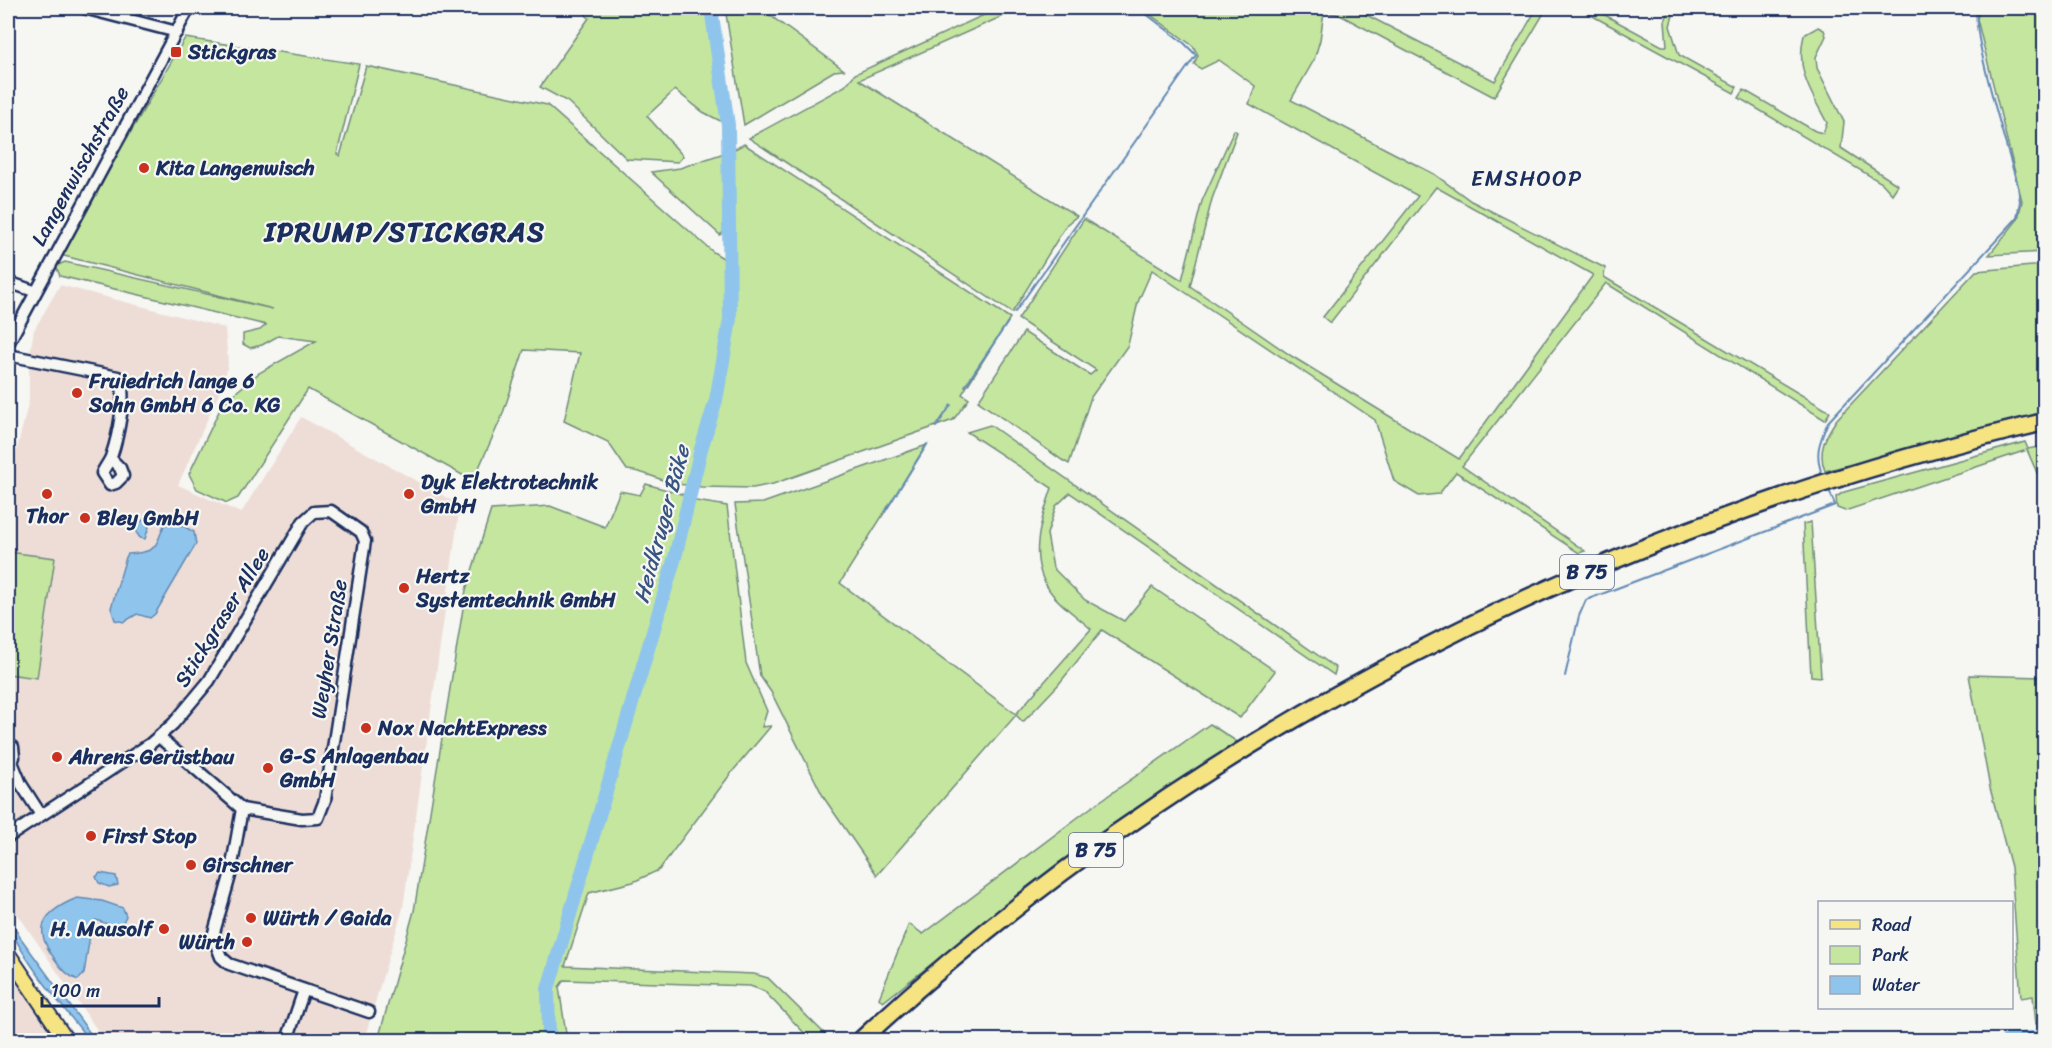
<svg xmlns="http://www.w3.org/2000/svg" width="2052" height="1048" viewBox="0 0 2052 1048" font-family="Sriracha,sans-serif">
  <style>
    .built { fill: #eeddd7 }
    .green { fill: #c5e69e; stroke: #708a7e; stroke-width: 1.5 }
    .water { fill: #8fc5ed; stroke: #6189b4; stroke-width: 1.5 }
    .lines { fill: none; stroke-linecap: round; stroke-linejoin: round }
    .stream { stroke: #6189b4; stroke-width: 2 }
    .river { stroke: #8fc5ed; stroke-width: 14 }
    .minor-casing { stroke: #1b2f5e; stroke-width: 15 }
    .major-casing { stroke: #1b2f5e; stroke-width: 18 }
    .highway-casing { stroke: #1b2f5e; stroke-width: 21 }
    .minor { stroke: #f6f6f2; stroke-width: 10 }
    .major { stroke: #f6e381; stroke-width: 14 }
    .highway { stroke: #f6e381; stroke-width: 16 }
    .poi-dot { fill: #c8321e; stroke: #f6f6f2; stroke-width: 2 }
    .labels { text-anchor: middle; stroke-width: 4.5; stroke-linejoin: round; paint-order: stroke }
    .shield { fill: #f6f6f2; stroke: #5d6b8a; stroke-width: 1.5 }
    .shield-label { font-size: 20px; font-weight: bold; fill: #1b2f5e }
    .poi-label { font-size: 21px; font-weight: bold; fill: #1b2f5e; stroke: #f6f6f2; text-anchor: start }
    .street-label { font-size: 21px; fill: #1b2f5e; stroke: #f6f6f2 }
    .neighbourhood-label { font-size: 22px; letter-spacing: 1.5px; fill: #1b2f5e; stroke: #f6f6f2 }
    .water-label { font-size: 22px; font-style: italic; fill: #385482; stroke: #f6f6f2 }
    .district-label { font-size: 27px; font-weight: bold; letter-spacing: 1.5px; fill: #1b2f5e; stroke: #f6f6f2 }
  </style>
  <rect width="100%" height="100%" fill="#f6f6f2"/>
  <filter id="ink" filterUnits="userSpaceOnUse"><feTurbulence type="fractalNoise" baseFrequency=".0167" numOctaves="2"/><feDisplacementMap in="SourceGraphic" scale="12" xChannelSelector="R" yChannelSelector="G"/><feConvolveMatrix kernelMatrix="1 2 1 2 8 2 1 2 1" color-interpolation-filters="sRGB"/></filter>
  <g filter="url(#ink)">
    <!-- built -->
    <g class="built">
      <path d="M 60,285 L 225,328 L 228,364 L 224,382 L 178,485 L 241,513 L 301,417 L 460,505 L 403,908 L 364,1040 L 104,1040 L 8,900 L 8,471 L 14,461 L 29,400 L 29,358 L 34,330 Z"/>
      <path d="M 8,961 L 62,1040 L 8,1040 Z"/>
    </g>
    <!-- green -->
    <g class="green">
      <path d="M 579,8 L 709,8 L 728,125 L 703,112 L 675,90 L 647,116 L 683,156 L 678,162 L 627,159 L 568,102 L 540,87 L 589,18 Z"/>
      <path d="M 725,8 L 760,8 L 844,70 L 834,71 L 744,125 Z"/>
      <path d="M 999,8 L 1021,8 L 859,80 L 1077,216 L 1067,224 L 1012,313 L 749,138 L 845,86 L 855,74 Z"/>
      <path d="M 1147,8 L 1353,8 L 1495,81 L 1537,8 L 1547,8 L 1494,97 L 1340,15 L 1324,12 L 1320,40 L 1314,60 L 1291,100 L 1434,174 L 1471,201 L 1605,268 L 1604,277 L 1830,412 L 1825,420 L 1606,283 L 1462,466 L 1585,551 L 1579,553 L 1456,472 L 1439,494 L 1419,496 L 1394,481 L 1375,420 L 1152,270 L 1138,302 L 1128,345 L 1091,397 L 1069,464 L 1062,460 L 978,401 L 1024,332 L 1090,375 L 1096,370 L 1018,319 L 1084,219 L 1182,280 L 1202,201 L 1234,130 L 1237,132 L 1212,199 L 1190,286 L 1293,357 L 1459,459 L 1593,275 L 1436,187 L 1330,323 L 1323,317 L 1418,196 L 1249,104 L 1255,86 L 1219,60 L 1201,69 L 1194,64 L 1198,55 L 1193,46 L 1144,10 Z"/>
      <path d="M 1578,8 L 1592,8 L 1662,46 L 1667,46 L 1665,21 L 1670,8 L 1675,8 L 1670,26 L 1679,55 L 1737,87 L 1734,93 Z"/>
      <path d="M 1980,8 L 2044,8 L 2044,252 L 1989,255 L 2018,219 L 2022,201 L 1977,19 Z"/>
      <path d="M 1818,27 L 1824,30 L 1826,36 L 1816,57 L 1817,68 L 1844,122 L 1841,148 L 1898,185 L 1892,194 L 1882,183 L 1739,98 L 1744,90 L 1815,131 L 1823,133 L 1827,123 C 1811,92 1795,71 1804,35 Z"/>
      <path d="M 185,38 L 359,64 L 337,154 L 340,156 L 366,66 L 547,105 L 713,252 L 728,261 L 729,319 L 715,399 L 690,485 C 667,486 648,471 627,470 L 608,442 L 564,421 L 580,353 L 524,350 L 502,416 L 473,481 L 308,389 L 238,498 L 227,503 L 197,489 L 189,474 L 223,403 L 259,373 L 316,341 L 278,336 L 262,345 L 250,348 L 243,344 L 243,334 L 260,330 L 266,325 L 60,276 L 56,266 L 65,262 L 273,309 L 60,255 Z"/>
      <path d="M 744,144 L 1010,318 L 962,394 L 969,399 L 953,420 L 773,484 L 753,488 L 701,487 L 694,485 L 718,398 L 731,322 L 731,151 Z"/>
      <path d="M 727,152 L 728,228 L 720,235 L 651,172 L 680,168 Z"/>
      <path d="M 2044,265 L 2044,415 L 1825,471 C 1817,451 1826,435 1837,419 L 1976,271 Z"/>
      <path d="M 990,425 L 1336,668 L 1334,675 L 1070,493 L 1056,506 L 1047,534 L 1053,568 L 1085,600 L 1124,621 L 1152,587 L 1275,671 L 1240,718 L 1102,630 L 1058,685 L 1023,722 L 1016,715 L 877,875 L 824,798 L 771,692 L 760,676 L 735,504 L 763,503 L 927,445 L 840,583 L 1016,714 L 1091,629 C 1079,618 1064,608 1053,595 C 1026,562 1040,524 1052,488 L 967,432 Z"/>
      <path d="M 2025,442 L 2028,449 L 2044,446 L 2044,489 L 2027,450 L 1845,511 L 1837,508 L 1836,497 L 1844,492 Z"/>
      <path d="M 646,484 L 685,495 L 674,556 L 551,974 L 554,975 L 668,589 L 690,500 L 727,506 L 746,663 L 767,711 L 762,727 L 771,726 L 732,772 L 659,870 L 633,882 L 589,893 L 565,966 L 754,974 L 768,978 L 830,1039 L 838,1036 L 840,1040 L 811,1040 L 764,991 L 750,986 L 564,980 L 559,987 L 567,1040 L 378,1040 L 414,911 L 466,590 L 491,510 L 550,506 L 605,527 L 620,491 L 640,495 Z"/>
      <path d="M 1811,522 L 1821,677 L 1811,676 L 1803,524 Z"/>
      <path d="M 8,552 L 55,558 L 37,678 L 8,674 Z"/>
      <path d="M 1969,675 L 2044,677 L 2044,1023 L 2036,1024 L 2033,996 L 2021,998 L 2011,867 L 1990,788 Z"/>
      <path d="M 1210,724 L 1239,743 L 1063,861 L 883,1002 L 879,998 L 909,924 L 923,934 L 1089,809 Z"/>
    </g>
    <!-- water -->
    <g class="water">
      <path d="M 145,519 L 150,524 L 145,539 L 140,538 L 136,532 L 140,522 Z"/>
      <path d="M 176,522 L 194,532 L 196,544 L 155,614 L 150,618 L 137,614 L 124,622 L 115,620 L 111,608 L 126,557 L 128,554 C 156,552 155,549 164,525 Z"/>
      <path d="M 100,873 L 116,876 L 118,885 L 109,887 L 99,883 L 96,877 Z"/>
      <path d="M 77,898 L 102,901 L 123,908 L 126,916 L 123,922 L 116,927 L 96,920 L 92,922 L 84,974 L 78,980 C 67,976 60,967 54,958 C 31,927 45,911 77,898 Z"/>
      <path d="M 8,915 L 20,937 L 95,1040 L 89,1040 C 70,1015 7,943 8,915 Z"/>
    </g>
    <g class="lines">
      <!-- stream -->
      <g class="stream">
        <path d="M 1015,312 L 1196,55 L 1184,43 L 1141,10 L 1144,8"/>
        <path d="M 965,386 L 1008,322"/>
        <path d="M 936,427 L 951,405"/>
        <path d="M 1823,477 C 1814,454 1819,443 1828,422 L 2017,218 L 2020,201 L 2018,187 C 2009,153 1971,34 1977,8"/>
        <path d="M 885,512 L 927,444"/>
        <path d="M 1565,676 L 1579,616 L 1586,600 L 1835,505 L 1829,490"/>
      </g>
      <!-- river -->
      <g class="river">
        <path d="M 549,1040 L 548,989 L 675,557 L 701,449 L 716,400 L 723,361 L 730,319 L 728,125 L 711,8"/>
        <path d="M 2008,1040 L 2044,1037"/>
      </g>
      <defs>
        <g id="minor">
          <path d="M 84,8 L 177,32"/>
          <path d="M 8,282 L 34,291"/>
          <path d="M 8,344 L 189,8"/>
          <path d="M 8,355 L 118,377 C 129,389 117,440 111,457 C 109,462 105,467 102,473 L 110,485 L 116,483 L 123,476 L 120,468 L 111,459"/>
          <path d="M 8,744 L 13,747 L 14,757 L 12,762 L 21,784 L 41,815"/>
          <path d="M 242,809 L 230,876 L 213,936 L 221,957 L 229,964 L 369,1012"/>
          <path d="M 8,837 L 150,744 L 173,724 L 209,681 L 303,522 L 314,512 L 331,511 L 361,532 L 365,541 L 325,800 L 318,818 L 302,819 L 242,809 L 159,737"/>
          <path d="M 287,1040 L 304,990"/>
        </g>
        <path id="major" d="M 8,954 L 66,1040"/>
        <path id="highway" d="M 861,1040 C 1191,733 1607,524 2044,422"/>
      </defs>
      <!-- minor casing -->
      <use href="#minor" class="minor-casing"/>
      <!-- major casing -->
      <use href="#major" class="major-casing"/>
      <!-- highway casing -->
      <use href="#highway" class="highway-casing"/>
      <!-- minor -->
      <use href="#minor" class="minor"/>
      <!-- major -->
      <use href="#major" class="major"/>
      <!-- highway -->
      <use href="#highway" class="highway"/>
    </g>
  </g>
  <!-- markers -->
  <g class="poi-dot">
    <rect x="170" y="46" width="12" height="12" rx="3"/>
    <circle cx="144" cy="168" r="6"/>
    <circle cx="77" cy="393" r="6"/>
    <circle cx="47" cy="494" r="6"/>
    <circle cx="409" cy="494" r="6"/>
    <circle cx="85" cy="518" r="6"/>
    <circle cx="404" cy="588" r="6"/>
    <circle cx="366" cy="728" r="6"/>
    <circle cx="57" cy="757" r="6"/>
    <circle cx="268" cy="768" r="6"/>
    <circle cx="91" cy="836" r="6"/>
    <circle cx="191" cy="865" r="6"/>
    <circle cx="251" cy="918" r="6"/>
    <circle cx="164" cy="929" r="6"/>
    <circle cx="247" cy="942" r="6"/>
  </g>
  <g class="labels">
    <!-- shield labels -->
    <g class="shield">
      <rect x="1560" y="555" width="54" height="34" rx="4.5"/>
      <rect x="1069" y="833" width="54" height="34" rx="4.5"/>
    </g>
    <g class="shield-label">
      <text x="1587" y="579">B 75</text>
      <text x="1096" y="857">B 75</text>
    </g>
    <!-- poi labels -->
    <g class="poi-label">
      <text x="188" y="59">Stickgras</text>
      <text x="156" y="175">Kita Langenwisch</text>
      <text x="89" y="388">Fruiedrich lange 6<tspan x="89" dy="24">Sohn GmbH 6 Co. KG</tspan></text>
      <text x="421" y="489">Dyk Elektrotechnik<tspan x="421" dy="24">GmbH</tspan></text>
      <text x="47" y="523" text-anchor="middle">Thor</text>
      <text x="97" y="525">Bley GmbH</text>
      <text x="416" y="583">Hertz<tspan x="416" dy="24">Systemtechnik GmbH</tspan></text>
      <text x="378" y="735">Nox NachtExpress</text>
      <text x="280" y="763">G-S Anlagenbau<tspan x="280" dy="24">GmbH</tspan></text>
      <text x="69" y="764">Ahrens Gerüstbau</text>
      <text x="103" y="843">First Stop</text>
      <text x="203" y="872">Girschner</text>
      <text x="263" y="925">Würth / Gaida</text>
      <text x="152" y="936" text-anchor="end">H. Mausolf</text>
      <text x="235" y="949" text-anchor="end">Würth</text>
    </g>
    <!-- street labels -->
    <g class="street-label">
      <text transform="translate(80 166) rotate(-61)" y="7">Langenwischstraße</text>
      <text transform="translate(222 617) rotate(-58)" y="7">Stickgraser Allee</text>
      <text transform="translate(329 649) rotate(-81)" y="7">Weyher Straße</text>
    </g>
    <!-- neighbourhood labels -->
    <g class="neighbourhood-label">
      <text x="1527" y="186">EMSHOOP</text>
    </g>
    <!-- water labels -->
    <g class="water-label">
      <text transform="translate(661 524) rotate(-75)" y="8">Heidkruger Bäke</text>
    </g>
    <!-- district labels -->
    <g class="district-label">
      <text x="405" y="241">IPRUMP/STICKGRAS</text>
    </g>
  </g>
  <!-- margin -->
  <rect width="2052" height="1048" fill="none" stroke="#f6f6f2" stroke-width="30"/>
  <rect x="15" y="15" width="2022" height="1018" fill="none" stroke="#1b2f5e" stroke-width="2" filter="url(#ink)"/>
  <!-- legend -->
  <rect x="1818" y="901" width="195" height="108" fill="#f6f6f2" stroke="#9ea6b7" stroke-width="1.5"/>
  <rect x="1830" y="920" width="30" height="9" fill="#f6e381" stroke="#9ea6b7" stroke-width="1.5"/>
  <text x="1872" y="931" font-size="18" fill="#1b2f5e">Road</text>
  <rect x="1830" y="946" width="30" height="18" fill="#c5e69e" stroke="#9ea6b7" stroke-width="1.5"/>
  <text x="1872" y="961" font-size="18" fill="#1b2f5e">Park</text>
  <rect x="1830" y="976" width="30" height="18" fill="#8fc5ed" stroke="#9ea6b7" stroke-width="1.5"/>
  <text x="1872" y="991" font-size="18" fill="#1b2f5e">Water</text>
  <!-- scale -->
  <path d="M42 997v9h117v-9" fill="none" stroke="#1b2f5e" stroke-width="3"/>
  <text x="51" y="997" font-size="18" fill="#1b2f5e" stroke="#f6f6f2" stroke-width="4.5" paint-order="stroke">100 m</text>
</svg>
